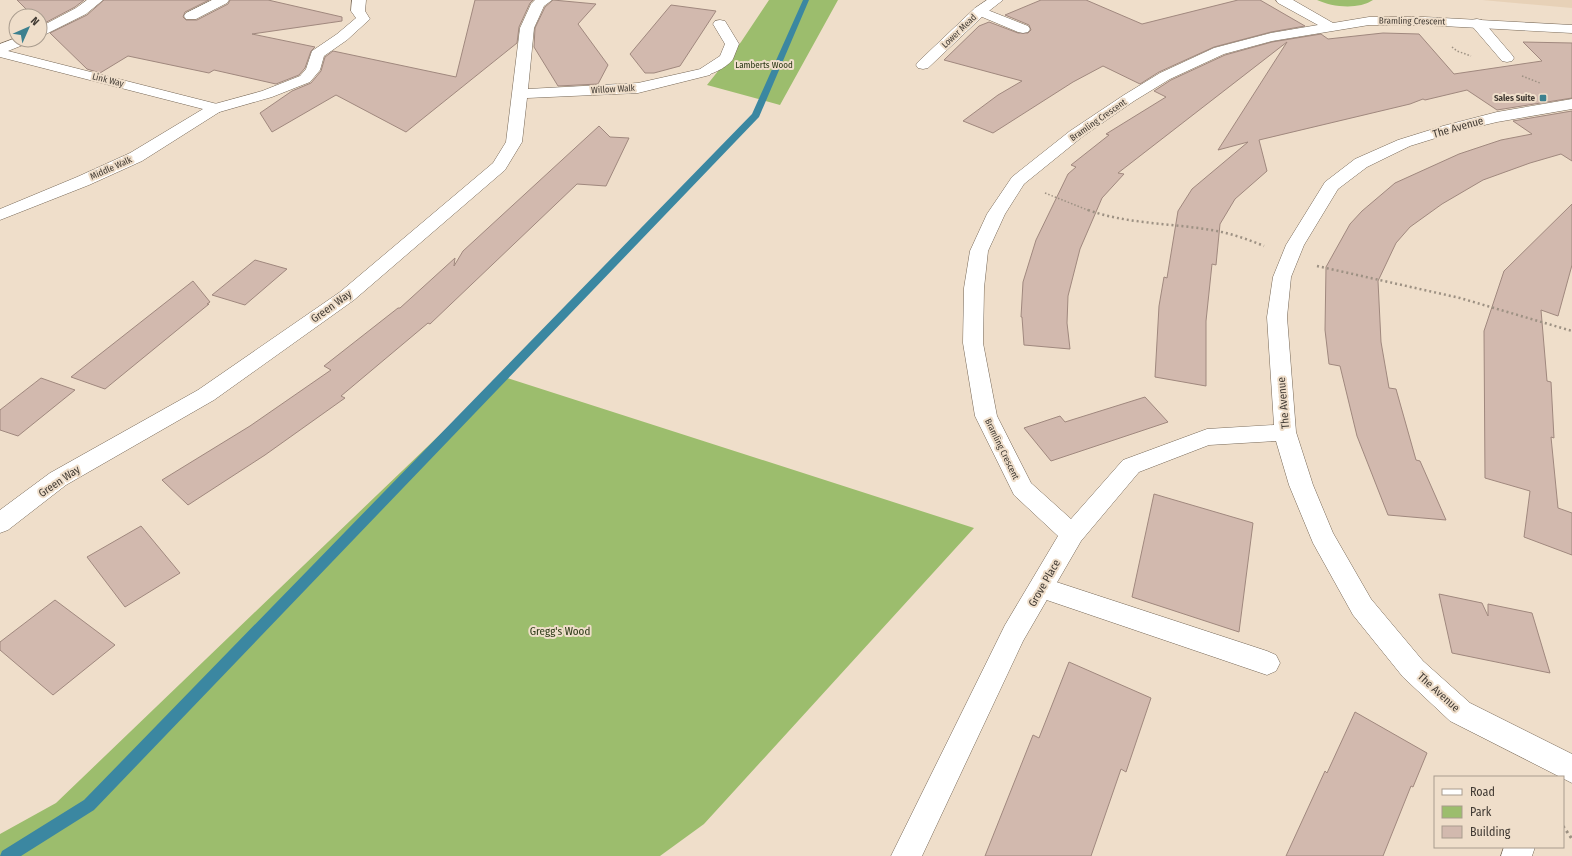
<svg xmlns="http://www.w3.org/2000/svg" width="1572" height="856" viewBox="0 0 1572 856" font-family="'Fira Sans Condensed',sans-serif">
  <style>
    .built { fill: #e7d1b7 }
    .green { fill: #9cbd6d }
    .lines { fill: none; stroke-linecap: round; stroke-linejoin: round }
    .stream { fill: #3b87a1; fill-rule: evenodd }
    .building { fill: #d2b9ae; stroke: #a0887e }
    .lane-casing { stroke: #766756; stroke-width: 1 }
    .street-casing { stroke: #766756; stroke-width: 1 }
    .path-far2 { stroke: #9d9183; stroke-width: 1.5; stroke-dasharray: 1.5 2; stroke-linecap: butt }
    .path-far1 { stroke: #9d9183; stroke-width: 2.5; stroke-dasharray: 2 3; stroke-linecap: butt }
    .path { stroke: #9d9183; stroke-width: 3; stroke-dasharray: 2.5 3.5; stroke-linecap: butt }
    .lane { fill: #fff; fill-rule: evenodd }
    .street { fill: #fff; fill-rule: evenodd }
    .poi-dot { fill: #3c808f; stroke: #efdeca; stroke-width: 1.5 }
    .labels { text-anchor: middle; stroke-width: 4; stroke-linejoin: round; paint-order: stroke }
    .far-street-label { font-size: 9px; fill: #413a33; stroke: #efdeca }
    .far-park-label { font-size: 9px; fill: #2a3715; stroke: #efdeca }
    .far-poi-label { font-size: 9px; font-weight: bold; fill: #413a33; stroke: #efdeca; text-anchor: end }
    .street-label { font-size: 11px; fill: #413a33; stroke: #efdeca }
    .park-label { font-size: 11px; fill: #2a3715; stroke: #efdeca }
  </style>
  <rect width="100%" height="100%" fill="#efdeca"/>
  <!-- built -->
  <path class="built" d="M 1482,0 L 1572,0 L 1572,8 Z"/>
  <!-- green -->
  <g class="green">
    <path d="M 769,0 L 838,0 L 780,105 L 707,85 L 741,42 Z"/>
    <path d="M 1317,0 L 1373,0 C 1358,10 1332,7 1317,0 Z"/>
    <path d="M 501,376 L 974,528 L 704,824 L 660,856 L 0,856 L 0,834 L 56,803 Z"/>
  </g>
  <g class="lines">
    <!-- stream -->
    <path class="stream" d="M 803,0 L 809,0 L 759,117 L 94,810 L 21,856 L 0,856 L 2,851 L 84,800 L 752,114 Z"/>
  </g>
  <!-- building -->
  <g class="building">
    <path d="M 17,0 L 84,0 L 75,7 L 41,25 L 40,16 L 33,16 Z"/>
    <path d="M 104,0 L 209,0 L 185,12 L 183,17 L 186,20 L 197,20 L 228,4 L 230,0 L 268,0 L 342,17 L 342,21 L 252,34 L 315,47 L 311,51 L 305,68 L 299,75 L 276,84 L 214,70 L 209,73 L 128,56 L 100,73 L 87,69 L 50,33 L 87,15 Z"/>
    <path d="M 475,0 L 533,0 L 530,3 L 519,27 L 517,43 L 406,132 L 336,95 L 272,132 L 260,113 L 292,91 L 311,83 L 321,71 L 325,57 L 333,51 L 456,77 Z"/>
    <path d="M 553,0 L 596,4 L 578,24 L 608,65 L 598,84 L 558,86 L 534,47 L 535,28 L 545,7 Z"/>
    <path d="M 1041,0 L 1086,0 L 1142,24 L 1238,0 L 1260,0 L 1305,26 L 1271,32 L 1214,47 L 1159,72 L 1140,84 L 1103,66 L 1073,82 L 993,133 L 963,121 L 998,95 L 1022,81 L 944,60 L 979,26 L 989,22 L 1018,33 L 1028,33 L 1031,30 L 1029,25 L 1005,15 Z"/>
    <path d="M 671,5 L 716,11 L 680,66 L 654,73 L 645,73 L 630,54 Z"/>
    <path d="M 1383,33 L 1419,34 L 1454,74 L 1542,61 L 1523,42 L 1572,43 L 1572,98 L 1497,110 L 1467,90 L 1425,100 L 1423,99 L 1410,104 L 1259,140 L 1267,171 L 1235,199 L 1220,224 L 1216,265 L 1212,264 L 1206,321 L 1206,386 L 1155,377 L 1159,306 L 1164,277 L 1167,278 L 1178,211 L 1192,189 L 1248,142 L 1218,150 L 1287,42 L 1118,173 L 1124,174 L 1102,198 L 1080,249 L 1068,296 L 1067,323 L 1070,349 L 1024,345 L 1022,317 L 1021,317 L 1023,282 L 1036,240 L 1068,174 L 1076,167 L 1071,165 L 1109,135 L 1106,134 L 1166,97 L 1154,91 L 1171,80 L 1225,55 L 1272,42 L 1321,34 L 1328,39 Z"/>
    <path d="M 1572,111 L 1572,161 L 1561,154 L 1530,163 L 1483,180 L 1442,204 L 1410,227 L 1396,243 L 1378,281 L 1381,342 L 1389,388 L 1396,389 L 1416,460 L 1420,461 L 1446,520 L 1388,515 L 1357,436 L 1340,366 L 1329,364 L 1325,330 L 1326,267 L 1350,224 L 1362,211 L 1395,183 L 1459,154 L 1501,140 L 1532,134 L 1513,121 Z"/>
    <path d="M 599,126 L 610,137 L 629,138 L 606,186 L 577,184 L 430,324 L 428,323 L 341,396 L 345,398 L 265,455 L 188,505 L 162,480 L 250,426 L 331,370 L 324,366 L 398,308 L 400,308 L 455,258 L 454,266 L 463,251 Z"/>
    <path d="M 1572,204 L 1572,265 L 1558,316 L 1541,310 L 1547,381 L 1551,382 L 1554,438 L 1551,437 L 1558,508 L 1572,513 L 1572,555 L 1524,537 L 1530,491 L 1485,478 L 1484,331 L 1504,271 Z"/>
    <path d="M 255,260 L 287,269 L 245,305 L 212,295 Z"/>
    <path d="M 193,281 L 210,302 L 207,304 L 209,304 L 105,389 L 71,377 Z"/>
    <path d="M 41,378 L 75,390 L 18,436 L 0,430 L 0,410 Z"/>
    <path d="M 1145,397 L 1168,422 L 1051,461 L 1024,428 L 1060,416 L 1065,422 Z"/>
    <path d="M 1154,494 L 1253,523 L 1239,632 L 1132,597 Z"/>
    <path d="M 141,526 L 180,573 L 125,607 L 87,557 Z"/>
    <path d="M 1439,594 L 1482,603 L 1488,616 L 1488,604 L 1532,613 L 1550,673 L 1452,653 Z"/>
    <path d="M 55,600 L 115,645 L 53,695 L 0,650 L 0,642 Z"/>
    <path d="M 1069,662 L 1151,698 L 1126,772 L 1121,769 L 1091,856 L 985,856 L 1033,735 L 1039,738 Z"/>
    <path d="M 1355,712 L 1427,753 L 1413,787 L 1411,786 L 1383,856 L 1286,856 L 1325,771 L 1327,773 Z"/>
  </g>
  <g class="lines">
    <defs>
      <g id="lane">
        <path d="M 212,0 L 229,0 L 227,3 L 196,19 L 186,19 L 184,16 L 186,13 Z"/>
        <path d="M 352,0 L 366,0 L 365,11 L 370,19 L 347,40 L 324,56 L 320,70 L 310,82 L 272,97 L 216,113 L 211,111 L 208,108 L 211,105 L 262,91 L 300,76 L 306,69 L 312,51 L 337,34 L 356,18 L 351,11 Z"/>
        <path d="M 980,7 L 1028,26 L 1030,29 L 1028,32 L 1023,33 L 1018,32 L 975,14 L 973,11 L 975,8 Z"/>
        <path d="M 1477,19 L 1482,20 L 1512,55 L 1514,58 L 1512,61 L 1507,62 L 1502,61 L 1472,26 L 1470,23 L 1472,20 Z"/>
        <path d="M 720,20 L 725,21 L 739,44 C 737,49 735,54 733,59 C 728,67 709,77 700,75 L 698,72 L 700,69 L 720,56 L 725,44 L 713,24 L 715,21 Z"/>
        <path d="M 1041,577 L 1267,651 L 1276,655 L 1280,663 L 1276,671 L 1267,675 L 1032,595 L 1028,588 L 1032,581 Z"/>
      </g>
      <g id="street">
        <path d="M 87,0 L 103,0 L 86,14 L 40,37 L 40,27 L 76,8 Z"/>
        <path d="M 535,0 L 552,0 L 544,6 L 534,28 L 528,89 L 638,83 L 705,68 L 710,69 L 712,72 L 710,75 L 638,93 L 527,98 L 522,142 L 505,170 L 354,300 L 214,400 L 66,485 L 8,530 L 0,533 L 0,510 L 50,473 L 198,390 L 340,292 L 493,163 L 506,142 L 520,28 L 531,4 Z"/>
        <path d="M 987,0 L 1003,0 L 985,14 L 928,68 L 923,69 L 918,68 L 916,65 L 918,62 L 975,8 Z"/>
        <path d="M 1276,0 L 1293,0 L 1333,23 L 1369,17 L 1424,17 L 1572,25 L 1572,33 L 1424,25 L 1369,25 L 1272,41 L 1224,54 L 1170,79 L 1134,101 L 1082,137 L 1024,184 L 1005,214 L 988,251 L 984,288 L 983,343 L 997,416 L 1031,483 L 1071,519 L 1123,460 L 1207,429 L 1274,425 L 1267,317 L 1273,277 L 1286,245 L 1325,182 L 1355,159 L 1398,140 L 1443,126 L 1497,112 L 1572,99 L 1572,109 L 1497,122 L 1455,132 L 1410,146 L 1367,167 L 1338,189 L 1304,245 L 1291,277 L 1287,317 L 1296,432 L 1313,485 L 1333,533 L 1371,599 L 1423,661 L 1470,703 L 1572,754 L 1572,783 L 1450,721 L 1403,677 L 1353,615 L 1313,543 L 1289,485 L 1276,441 L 1209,445 L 1139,472 L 1081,541 L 1023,641 L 922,856 L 891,856 L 1005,625 L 1058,536 L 1014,495 L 975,416 L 963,343 L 964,288 L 970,251 L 987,214 L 1012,177 L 1070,131 L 1124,95 L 1160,73 L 1214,48 L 1271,33 L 1318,25 L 1278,3 Z"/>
        <path d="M 16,38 L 16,40 L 30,40 L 28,43 L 8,51 L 221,105 L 224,108 L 221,111 L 142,161 L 89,185 L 0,220 L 0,209 L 77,177 L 130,153 L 203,109 L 0,57 L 0,44 Z"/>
        <path d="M 1504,847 L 1535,847 L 1532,856 L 1501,856 Z"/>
      </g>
    </defs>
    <!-- lane casing -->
    <use href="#lane" class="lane-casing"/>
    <!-- street casing -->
    <use href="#street" class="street-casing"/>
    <!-- path-far2 -->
    <g class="path-far2">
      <path d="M 1452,47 L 1457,51 L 1471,56"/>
      <path d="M 1522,76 L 1540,83"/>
      <path d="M 1045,193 L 1090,211"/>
    </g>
    <!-- path-far1 -->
    <g class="path-far1">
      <path d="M 1088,210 C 1127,224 1170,223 1211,230 C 1230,233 1247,239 1264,246"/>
      <path d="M 1317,266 L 1460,298 L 1572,331"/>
    </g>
    <!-- path -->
    <path class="path" d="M 1563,826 L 1572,839"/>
    <!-- lane -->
    <use href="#lane" class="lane"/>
    <!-- street -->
    <use href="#street" class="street"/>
  </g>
  <!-- markers -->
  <rect class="poi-dot" x="1539" y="94" width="8" height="8" rx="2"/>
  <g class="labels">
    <!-- far-street labels -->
    <g class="far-street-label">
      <text transform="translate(1412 21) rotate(1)" y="3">Bramling Crescent</text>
      <text transform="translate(959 31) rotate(-44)" y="3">Lower Mead</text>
      <text transform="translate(108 80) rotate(14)" y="3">Link Way</text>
      <text transform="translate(613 89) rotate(-3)" y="3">Willow Walk</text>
      <text transform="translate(1098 120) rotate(-35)" y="3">Bramling Crescent</text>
      <text transform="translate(111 168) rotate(-24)" y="3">Middle Walk</text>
      <text transform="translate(1002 449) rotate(64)" y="3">Bramling Crescent</text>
    </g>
    <!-- far-park labels -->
    <g class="far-park-label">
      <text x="764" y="68">Lamberts Wood</text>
    </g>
    <!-- far-poi labels -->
    <g class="far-poi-label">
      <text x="1535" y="101">Sales Suite</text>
    </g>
    <!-- street labels -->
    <g class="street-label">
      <text transform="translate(1458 127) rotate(-16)" y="4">The Avenue</text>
      <text transform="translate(331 306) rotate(-36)" y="4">Green Way</text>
      <text transform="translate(1283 403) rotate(-95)" y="4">The Avenue</text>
      <text transform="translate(59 481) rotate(-34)" y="4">Green Way</text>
      <text transform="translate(1044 583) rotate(-60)" y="4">Grove Place</text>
      <text transform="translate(1439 692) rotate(42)" y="4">The Avenue</text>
    </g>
    <!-- park labels -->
    <g class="park-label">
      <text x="560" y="635">Gregg's Wood</text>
    </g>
  </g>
  <!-- legend -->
  <rect x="1434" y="776" width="130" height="72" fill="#efdeca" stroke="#a99c8e"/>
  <rect x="1442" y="789" width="20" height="6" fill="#ffffff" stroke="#a99c8e"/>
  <text x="1470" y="796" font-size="12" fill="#413a33">Road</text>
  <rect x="1442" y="806" width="20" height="12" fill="#9cbd6d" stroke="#a99c8e"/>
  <text x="1470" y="816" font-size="12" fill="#413a33">Park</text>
  <rect x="1442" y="826" width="20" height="12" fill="#d2b9ae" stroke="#a99c8e"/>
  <text x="1470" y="836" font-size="12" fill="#413a33">Building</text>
  <!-- north arrow -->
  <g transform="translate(28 28) rotate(45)"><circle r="19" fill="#efdeca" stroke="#a99c8e"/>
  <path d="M0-3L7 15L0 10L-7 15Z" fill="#3c808f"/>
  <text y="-6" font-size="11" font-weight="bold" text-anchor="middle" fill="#413a33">N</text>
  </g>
</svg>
